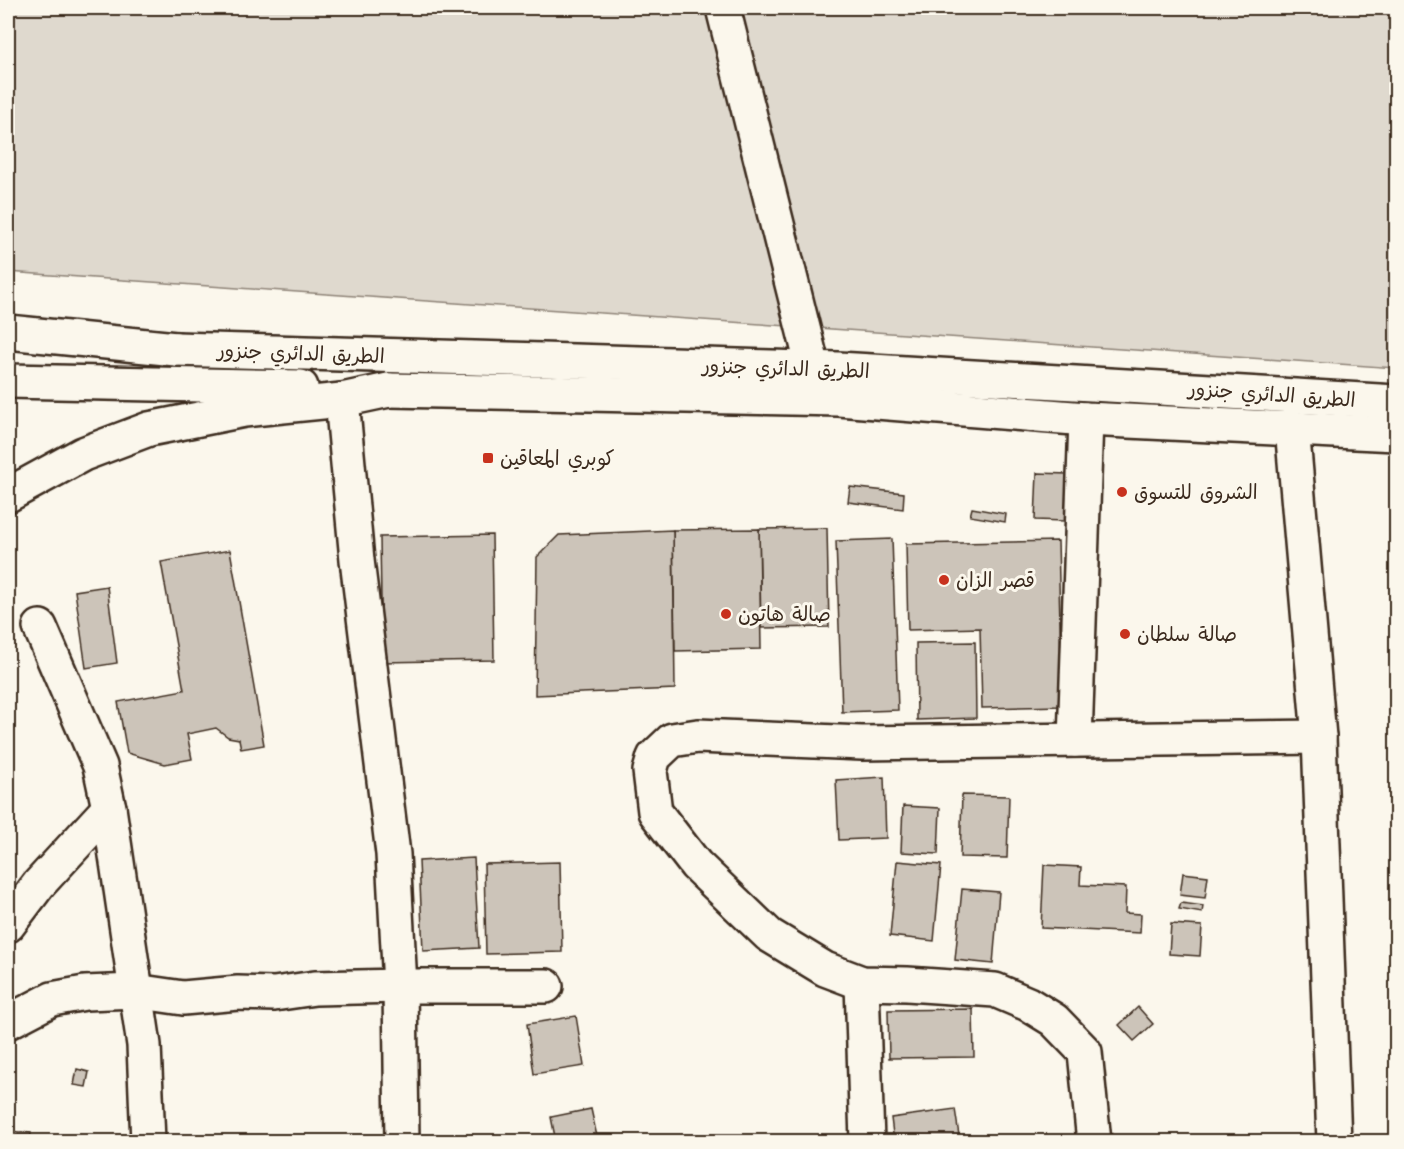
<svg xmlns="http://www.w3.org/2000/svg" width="1404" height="1149" viewBox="0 0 1404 1149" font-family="'Architects Daughter','Playpen Sans Arabic',sans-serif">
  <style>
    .green { fill: #dfd9ce; stroke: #8d8276; stroke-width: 1.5 }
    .building { fill: #ccc4b9; stroke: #3b2a1e; stroke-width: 1.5 }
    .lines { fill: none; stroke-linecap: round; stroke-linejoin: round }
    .minor-casing { stroke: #3b2a1e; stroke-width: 38 }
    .major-casing { stroke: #3b2a1e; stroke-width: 38 }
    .highway-casing { stroke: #3b2a1e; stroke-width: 38 }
    .minor { stroke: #fbf7ec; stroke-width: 33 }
    .major { stroke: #fbf7ec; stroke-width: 33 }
    .highway { stroke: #fbf7ec; stroke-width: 33 }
    .poi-dot { fill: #c8321e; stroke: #fbf7ec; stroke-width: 2 }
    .labels { text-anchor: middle; stroke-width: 6; stroke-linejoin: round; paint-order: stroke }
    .street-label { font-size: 20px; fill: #3b2a1e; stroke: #fbf7ec }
    .poi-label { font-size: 20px; fill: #3b2a1e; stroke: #fbf7ec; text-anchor: start }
  </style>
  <rect width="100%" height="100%" fill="#fbf7ec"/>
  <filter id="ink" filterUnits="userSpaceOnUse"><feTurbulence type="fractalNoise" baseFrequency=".0167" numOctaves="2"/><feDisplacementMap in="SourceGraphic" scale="12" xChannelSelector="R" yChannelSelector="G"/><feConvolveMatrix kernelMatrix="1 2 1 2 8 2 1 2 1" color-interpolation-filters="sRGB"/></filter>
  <g filter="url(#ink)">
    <!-- green -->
    <path class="green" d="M 8,8 L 1396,8 L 1396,368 L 8,272 Z"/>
    <!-- building -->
    <g class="building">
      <path d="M 1037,473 L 1068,474 L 1065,521 L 1035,520 Z"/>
      <path d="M 850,487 L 904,493 L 903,509 L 848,502 Z"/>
      <path d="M 972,508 L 1006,514 L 1005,522 L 970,516 Z"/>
      <path d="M 827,528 L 829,627 L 761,628 L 759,529 Z"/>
      <path d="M 759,529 L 761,649 L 675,651 L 673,530 Z"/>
      <path d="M 673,530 L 675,689 L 535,695 L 537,557 L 559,535 Z"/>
      <path d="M 492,535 L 494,660 L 382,662 L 380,537 Z"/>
      <path d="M 892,539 L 898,710 L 842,712 L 836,541 Z"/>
      <path d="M 1058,541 L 1062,706 L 982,708 L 980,628 L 908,630 L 906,544 Z"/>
      <path d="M 230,550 L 264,745 L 241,749 L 239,739 L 228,737 L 216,728 L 187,734 L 192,759 L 165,764 L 127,753 L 118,702 L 184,690 L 161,562 Z"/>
      <path d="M 107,586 L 117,663 L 86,668 L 75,591 Z"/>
      <path d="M 975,642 L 976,718 L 917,720 L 916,643 Z"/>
      <path d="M 884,777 L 886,838 L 839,840 L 836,780 Z"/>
      <path d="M 962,795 L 1009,796 L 1007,858 L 960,857 Z"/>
      <path d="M 903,806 L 940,808 L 938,854 L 901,852 Z"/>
      <path d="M 474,858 L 479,948 L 423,951 L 419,861 Z"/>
      <path d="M 897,861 L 941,865 L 934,941 L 890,936 Z"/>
      <path d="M 560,862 L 562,952 L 486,954 L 484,864 Z"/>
      <path d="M 1044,865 L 1081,867 L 1080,885 L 1126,887 L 1125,913 L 1141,914 L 1140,933 L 1041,928 Z"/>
      <path d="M 1183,873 L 1208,876 L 1205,898 L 1180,895 Z"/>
      <path d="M 962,889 L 999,892 L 993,964 L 955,960 Z"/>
      <path d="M 1181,903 L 1203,906 L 1202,913 L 1179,909 Z"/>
      <path d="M 1171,924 L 1202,926 L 1200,956 L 1169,954 Z"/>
      <path d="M 1138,1007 L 1153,1024 L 1134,1041 L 1119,1025 Z"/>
      <path d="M 973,1009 L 974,1057 L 889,1058 L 888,1010 Z"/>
      <path d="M 576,1016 L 584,1066 L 534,1074 L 527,1024 Z"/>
      <path d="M 77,1069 L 89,1072 L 86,1087 L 74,1085 Z"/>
      <path d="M 591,1109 L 598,1141 L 556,1142 L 551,1117 Z"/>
      <path d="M 955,1109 L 960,1142 L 894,1142 L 891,1118 Z"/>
      <path d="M 8,1131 L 31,1133 L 30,1142 L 8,1142 Z"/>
    </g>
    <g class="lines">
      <defs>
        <g id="minor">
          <path d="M 723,8 L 813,368"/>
          <path d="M 342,400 L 357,560 L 393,854 L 400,986 L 402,1142"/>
          <path d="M 1292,427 L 1319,737 L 1334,1142"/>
          <path d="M 40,627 L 100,766 L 109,808 L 144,1045 L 148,1142"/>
          <path d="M 1075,740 L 1086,419"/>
          <path d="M 8,925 L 39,884 L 109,808"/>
          <path d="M 862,983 L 867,1142"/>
          <path d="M 8,1022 L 52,999 L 85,993 L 135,991 L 183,998 L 238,993 L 274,994 L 315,988 L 400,986 L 546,986"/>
          <path d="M 1094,1142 L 1085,1052 L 1054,1020 L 1028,1004 L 995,990 L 907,984 L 862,983 L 825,969 L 769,935 L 696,865 L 655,812 L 650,771 L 654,757 L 672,740 L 698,736 L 862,743 L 1319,737"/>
        </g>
        <g id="major">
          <path d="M 176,349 L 838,369 L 1396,402"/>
          <path d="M 389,390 L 839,399 L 1086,419 L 1396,434"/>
        </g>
        <g id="highway">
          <path d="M 8,332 L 176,349"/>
          <path d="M 8,381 L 301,387"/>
          <path d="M 8,495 L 83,454 L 149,429 L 244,410 L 342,400 L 389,390"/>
        </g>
      </defs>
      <!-- minor casing -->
      <use href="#minor" class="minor-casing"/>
      <!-- major casing -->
      <use href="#major" class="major-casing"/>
      <!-- highway casing -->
      <use href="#highway" class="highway-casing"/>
      <!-- minor -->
      <use href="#minor" class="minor"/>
      <!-- major -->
      <use href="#major" class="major"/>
      <!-- highway -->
      <use href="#highway" class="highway"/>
    </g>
  </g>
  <!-- markers -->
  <g class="poi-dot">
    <rect x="482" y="452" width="12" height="12" rx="3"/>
    <circle cx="1122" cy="492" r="6"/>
    <circle cx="944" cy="580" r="6"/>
    <circle cx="726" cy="614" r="6"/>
    <circle cx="1125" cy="634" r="6"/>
  </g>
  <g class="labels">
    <!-- street labels -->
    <g class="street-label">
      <text transform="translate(301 353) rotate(2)" y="7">الطريق الدائري جنزور</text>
      <text transform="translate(786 368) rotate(2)" y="7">الطريق الدائري جنزور</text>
      <text transform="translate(1272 394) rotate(4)" y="7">الطريق الدائري جنزور</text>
    </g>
    <!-- poi labels -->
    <g class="poi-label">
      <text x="500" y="465">كوبري المعاقين</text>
      <text x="1134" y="499">الشروق للتسوق</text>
      <text x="956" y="587">قصر الزان</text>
      <text x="738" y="621">صالة هاتون</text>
      <text x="1137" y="641">صالة سلطان</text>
    </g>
  </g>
  <!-- margin -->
  <rect width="1404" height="1149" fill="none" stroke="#fbf7ec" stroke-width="30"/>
  <rect x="15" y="15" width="1374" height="1119" fill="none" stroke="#3b2a1e" stroke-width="2" filter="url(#ink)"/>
</svg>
